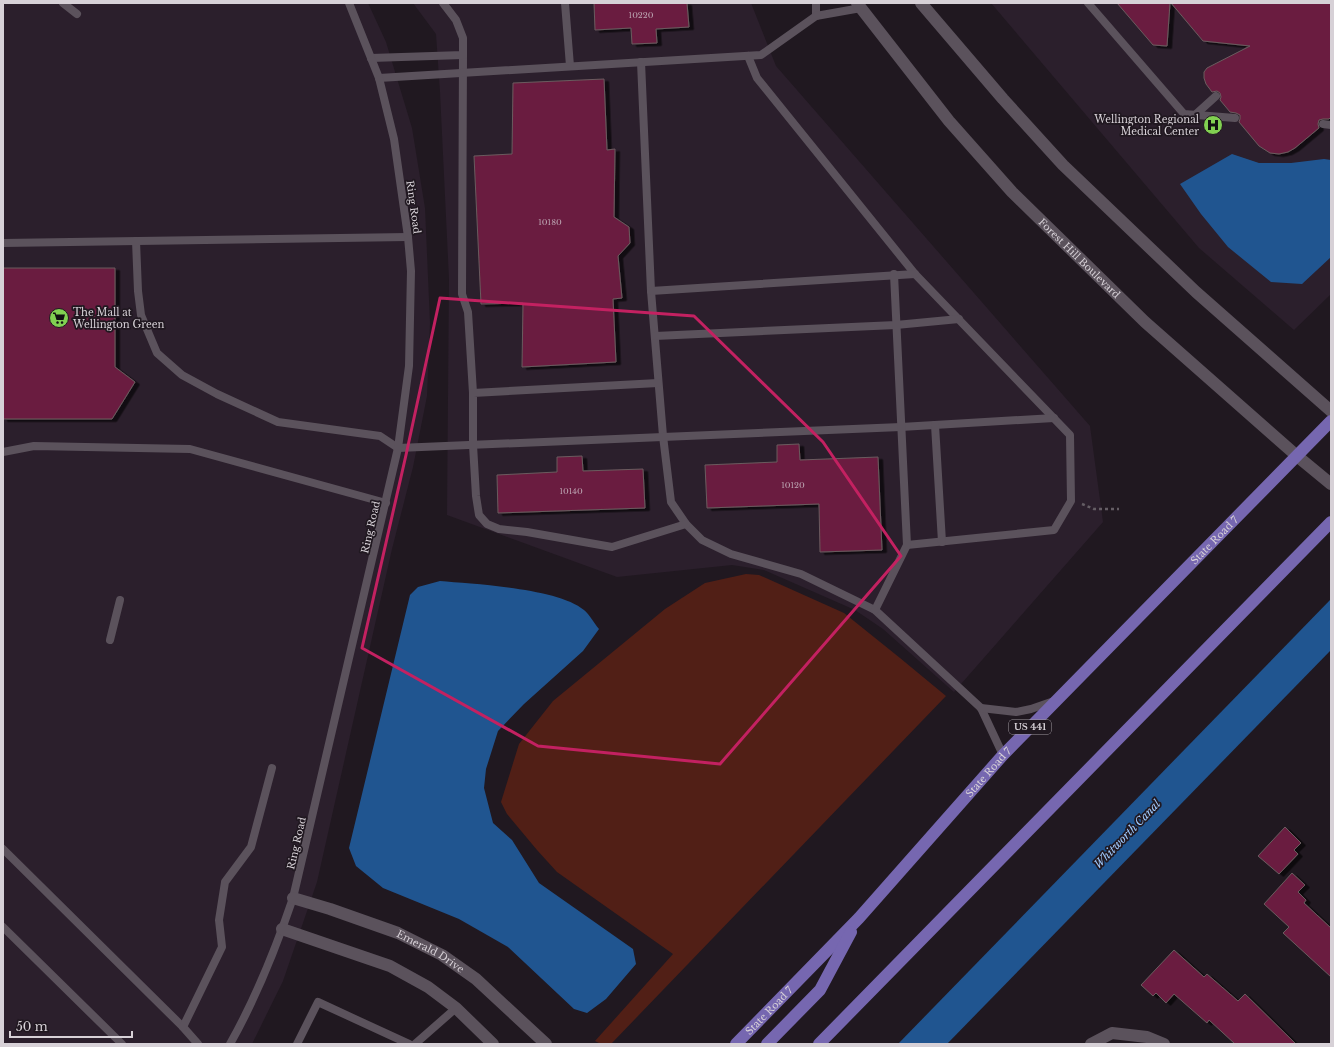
<svg xmlns="http://www.w3.org/2000/svg" width="1334" height="1047" viewBox="0 0 1334 1047" font-family="'Libre Baskerville',serif">
  <style>
    .built { fill: #2b1f2c }
    .green { fill: #511f16 }
    .water { fill: #205590 }
    .building { fill: #6a1f3f; stroke: #6a5b5f; filter: url(#shadow) }
    .lines { fill: none; stroke-linecap: round; stroke-linejoin: round }
    .path { stroke: #645d64; stroke-width: 2.5; stroke-dasharray: 3 3; stroke-linecap: butt }
    .service { stroke: #5b525c; stroke-width: 8 }
    .minor { stroke: #5b525c; stroke-width: 12 }
    .secondary { stroke: #5b525c; stroke-width: 12 }
    .primary { stroke: #7667b0; stroke-width: 12 }
    .marked { fill: none; stroke: #c32161; stroke-width: 3; stroke-linejoin: round }
    .labels { text-anchor: middle; stroke-width: 3.5; stroke-linejoin: round; paint-order: stroke }
    .number-label { font-size: 8px; fill: #bca4b1 }
    .shield { fill: #201820; stroke: #a09aa0; stroke-width: 1 }
    .shield-label { font-size: 9px; font-weight: bold; fill: #d7d1d7 }
    .poi-label { font-size: 10px; fill: #d7d1d7; stroke: #201820; text-anchor: end }
    .street-label { font-size: 10px; fill: #d7d1d7; stroke: #201820 }
    .water-label { font-size: 11px; font-style: italic; fill: #a1cbff; stroke: #201820 }
  </style>
  <defs>
    <filter id="shadow"><feDropShadow dx="4.5" dy="2.5" stdDeviation="0" flood-color="#0009"/></filter>
  </defs>
  <rect width="100%" height="100%" fill="#201820"/>
  <!-- built -->
  <g class="built">
    <path d="M 3,3 L 368,3 L 386,42 L 412,128 L 425,208 L 430,323 L 427,396 L 413,467 L 392,549 L 317,882 L 283,981 L 252,1044 L 3,1044 Z"/>
    <path d="M 413,3 L 751,3 L 776,66 L 1090,426 L 1103,522 L 954,692 L 883,629 L 855,610 L 764,570 L 732,565 L 617,577 L 447,515 L 449,279 L 440,92 L 436,34 Z"/>
    <path d="M 991,3 L 1331,3 L 1331,294 L 1294,330 L 1199,248 Z"/>
  </g>
  <!-- green -->
  <path class="green" d="M 746,574 L 759,575 L 844,613 L 900,658 L 946,696 L 611,1044 L 601,1044 L 595,1041 L 673,954 L 557,872 L 537,850 L 507,814 L 501,802 L 519,744 L 553,701 L 665,609 L 705,583 Z"/>
  <!-- water -->
  <g class="water">
    <path d="M 1232,154 L 1259,163 L 1291,163 L 1324,159 L 1331,160 L 1331,257 L 1302,284 L 1271,282 L 1228,247 L 1201,214 L 1180,184 Z"/>
    <path d="M 440,581 C 474,584 558,588 584,610 C 590,615 594,623 599,629 L 583,651 L 524,704 L 498,731 L 486,769 L 484,788 L 493,823 L 512,840 L 539,883 L 633,949 L 636,964 L 606,999 L 587,1013 L 574,1009 L 508,947 L 459,919 L 383,888 L 356,866 L 349,848 L 410,595 L 418,587 Z"/>
    <path d="M 1331,599 L 1331,650 L 947,1044 L 898,1044 Z"/>
  </g>
  <!-- building -->
  <g class="building">
    <path d="M 594,3 L 687,3 L 689,27 L 656,29 L 657,43 L 632,44 L 631,28 L 595,30 Z"/>
    <path d="M 1117,3 L 1170,3 L 1167,46 L 1153,45 Z"/>
    <path d="M 1171,3 L 1331,3 L 1331,117 L 1329,119 L 1323,119 L 1319,120 L 1318,124 L 1319,128 L 1295,148 L 1288,152 L 1279,154 L 1270,153 L 1259,146 L 1239,122 L 1240,119 L 1240,115 L 1236,113 L 1230,112 L 1220,100 L 1221,97 L 1220,93 L 1217,91 L 1212,92 L 1206,84 L 1204,78 L 1204,72 L 1207,68 L 1250,46 L 1203,41 Z"/>
    <path d="M 604,79 L 607,150 L 615,149 L 614,217 L 629,227 L 630,243 L 618,256 L 622,298 L 613,299 L 616,362 L 522,367 L 523,303 L 481,304 L 474,156 L 512,154 L 513,83 Z"/>
    <path d="M 3,268 L 115,268 L 115,367 L 135,382 L 112,419 L 3,419 Z"/>
    <path d="M 799,444 L 800,460 L 878,457 L 882,550 L 820,552 L 819,504 L 707,508 L 705,465 L 777,462 L 777,445 Z"/>
    <path d="M 582,456 L 583,471 L 643,469 L 645,508 L 498,513 L 497,475 L 557,472 L 557,457 Z"/>
    <path d="M 1285,827 L 1301,843 L 1294,850 L 1298,854 L 1279,874 L 1258,856 Z"/>
    <path d="M 1292,873 L 1305,885 L 1298,892 L 1306,900 L 1304,903 L 1331,928 L 1331,977 L 1283,933 L 1289,927 L 1264,904 Z"/>
    <path d="M 1174,950 L 1204,977 L 1207,974 L 1238,1001 L 1245,994 L 1296,1044 L 1235,1044 L 1209,1020 L 1207,1023 L 1174,994 L 1166,1003 L 1156,993 L 1153,996 L 1141,985 Z"/>
  </g>
  <g class="lines">
    <!-- path -->
    <path class="path" d="M 1082,504 L 1094,509 L 1119,509"/>
    <!-- service -->
    <g class="service">
      <path d="M 63,3 L 77,14"/>
      <path d="M 565,3 L 570,66"/>
      <path d="M 1088,3 L 1184,114 L 1235,118"/>
      <path d="M 816,16 L 816,3"/>
      <path d="M 463,55 L 462,294 L 468,312 L 473,393"/>
      <path d="M 748,56 L 757,78 L 915,274 L 1070,435 L 1071,501 L 1054,530 L 907,545"/>
      <path d="M 371,58 L 463,55 L 463,38 L 456,20 L 443,3"/>
      <path d="M 641,62 L 651,291 L 663,436 L 671,502 L 686,524 L 702,540 L 731,554 L 801,574 L 875,610 L 981,708 L 1003,755"/>
      <path d="M 379,78 L 761,55 L 816,16 L 861,8"/>
      <path d="M 1195,115 L 1216,96"/>
      <path d="M 1323,124 L 1331,125"/>
      <path d="M 136,241 L 138,291 L 141,315 L 157,353 L 182,375 L 217,394 L 278,422 L 380,436 L 398,448 L 901,427 L 1054,418"/>
      <path d="M 3,243 L 408,237"/>
      <path d="M 651,291 L 915,274"/>
      <path d="M 655,336 L 896,325 L 959,319"/>
      <path d="M 658,383 L 473,393 L 473,445 L 476,496 L 479,515 L 487,524 L 499,529 L 527,532 L 612,547 L 686,524"/>
      <path d="M 935,425 L 942,542"/>
      <path d="M 3,452 L 34,446 L 190,449 L 386,503"/>
      <path d="M 875,610 L 907,545 L 894,274"/>
      <path d="M 110,640 L 120,600"/>
      <path d="M 981,708 L 1016,712 L 1031,709 L 1054,701"/>
      <path d="M 3,849 L 183,1027 L 198,1044"/>
      <path d="M 3,927 L 122,1044"/>
      <path d="M 183,1027 L 222,947 L 219,920 L 225,882 L 251,847 L 272,768"/>
      <path d="M 230,1044 C 256,998 276,948 293,898 L 398,448 L 409,366 L 411,271 L 408,237 L 394,139 L 379,78 L 349,3"/>
      <path d="M 297,1044 L 318,1002 L 409,1044"/>
      <path d="M 415,1044 L 456,1008"/>
    </g>
    <!-- minor -->
    <g class="minor">
      <path id="s1" d="M 293,898 L 330,909 L 398,933 L 442,955 L 476,979 L 546,1044"/>
      <path d="M 282,929 L 390,966 L 428,987 L 456,1008 L 493,1044"/>
      <path d="M 1091,1044 L 1112,1033 L 1147,1037 L 1164,1044"/>
    </g>
    <!-- secondary -->
    <g class="secondary">
      <path id="s2" d="M 857,3 L 949,121 L 1012,192 L 1145,322 L 1297,456 L 1331,484"/>
      <path d="M 921,3 L 1003,99 L 1063,165 L 1196,292 L 1331,411"/>
    </g>
    <!-- primary -->
    <g class="primary">
      <path id="s3" d="M 736,1044 L 859,918 L 1003,755 L 1331,421"/>
      <path d="M 767,1044 L 820,990 L 851,932"/>
      <path d="M 819,1044 C 989,869 1161,697 1331,522"/>
    </g>
  </g>
  <!-- marked area -->
  <path class="marked" d="M 440,298 L 694,316 L 823,442 L 901,556 L 720,764 L 538,746 L 362,648 L 406,455 Z"/>
  <!-- icons -->
  <defs>
    <symbol id="hospital-disc" viewBox="-11 -11 22 22"><circle r="9.5" fill="#81d051" stroke="#201820"/><path d="M-5-5h3v3.5h4V-5h3V5h-3V1.5h-4V5h-3Z" fill="#111"/></symbol>
    <symbol id="supermarket-disc" viewBox="-11 -11 22 22"><circle r="9.5" fill="#81d051" stroke="#201820"/><path d="M-6-5.5h2.5l.6 2H6L4.5 2H-2.5L-4.4-4H-6ZM-1.5 3.2a1.3 1.3 0 1 0 .1 0ZM3 3.2a1.3 1.3 0 1 0 .1 0Z" fill="#111"/></symbol>
  </defs>
  <g fill-rule="evenodd">
    <use href="#hospital-disc" x="1202" y="114" width="22" height="22"/>
    <use href="#supermarket-disc" x="48" y="307" width="22" height="22"/>
  </g>
  <g class="labels">
    <!-- number labels -->
    <g class="number-label">
      <text x="641" y="18">10220</text>
      <text x="550" y="225">10180</text>
      <text x="793" y="488">10120</text>
      <text x="571" y="494">10140</text>
    </g>
    <!-- shield labels -->
    <rect class="shield" x="1009" y="720" width="42" height="14" rx="3"/>
    <g class="shield-label">
      <text x="1030" y="730">US 441</text>
    </g>
    <!-- poi labels -->
    <g class="poi-label">
      <text x="1199" y="123">Wellington Regional<tspan x="1199" dy="12">Medical Center</tspan></text>
      <text x="73" y="316" text-anchor="start">The Mall at<tspan x="73" dy="12">Wellington Green</tspan></text>
    </g>
    <!-- street labels -->
    <g class="street-label">
      <text transform="translate(414 207) rotate(82)" y="4">Ring Road</text>
      <text dy="4" stroke="none"><textPath href="#s2" startOffset="339">Forest Hill Boulevard</textPath></text>
      <text transform="translate(370 527) rotate(-77)" y="4">Ring Road</text>
      <text dy="4" stroke="none"><textPath href="#s3" startOffset="695">State Road 7</textPath></text>
      <text dy="4" stroke="none"><textPath href="#s3" startOffset="371">State Road 7</textPath></text>
      <text transform="translate(296 843) rotate(-77)" y="4">Ring Road</text>
      <text dy="4" stroke="none"><textPath href="#s1" startOffset="148">Emerald Drive</textPath></text>
      <text dy="4" stroke="none"><textPath href="#s3" startOffset="47">State Road 7</textPath></text>
    </g>
    <!-- water labels -->
    <g class="water-label">
      <text transform="translate(1127 834) rotate(-46)" y="4">Whitworth Canal</text>
    </g>
  </g>
  <!-- border -->
  <rect width="1334" height="1047" fill="none" stroke="#d7d1d7" stroke-width="8"/>
  <!-- scale -->
  <path d="M10 1031v6h122v-6" fill="none" stroke="#d7d1d7" stroke-width="2"/>
  <text x="16" y="1031" font-size="12" fill="#d7d1d7" stroke="#201820" stroke-width="3" paint-order="stroke">50 m</text>
</svg>
